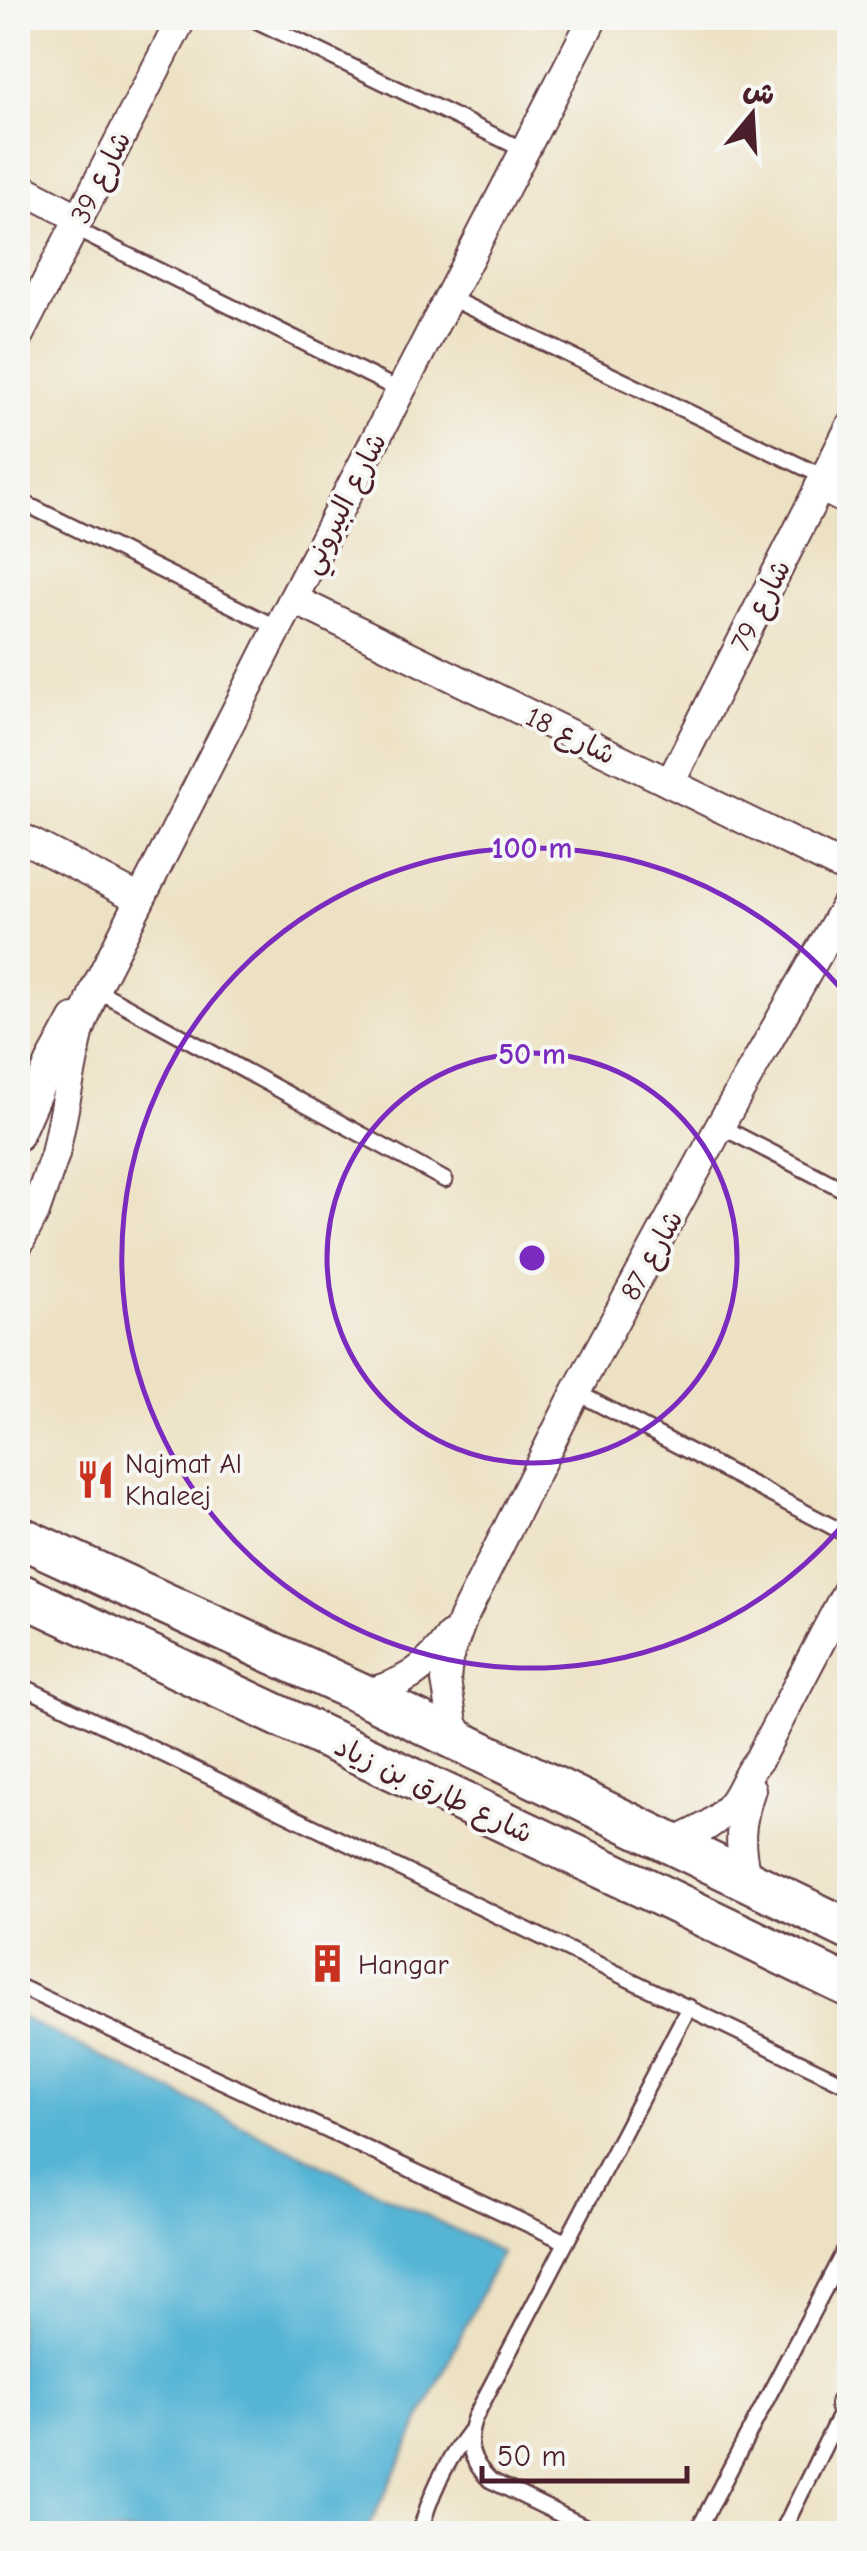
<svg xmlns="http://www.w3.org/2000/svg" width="867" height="2551" viewBox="0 0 867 2551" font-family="'Comic Neue','Playpen Sans Arabic',sans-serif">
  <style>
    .water { fill: #57b5d5; stroke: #506a80; stroke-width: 2.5 }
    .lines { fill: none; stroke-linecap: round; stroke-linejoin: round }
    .service-casing { stroke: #623c42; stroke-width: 19 }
    .minor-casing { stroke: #623c42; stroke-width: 32 }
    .secondary-casing { stroke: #623c42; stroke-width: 45 }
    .service { stroke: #fff; stroke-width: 14 }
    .minor { stroke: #fff; stroke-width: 28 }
    .secondary { stroke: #fff; stroke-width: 40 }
    .ring { fill: none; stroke: #7b2cbf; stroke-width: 5 }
    .labels { text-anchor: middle; stroke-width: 8; stroke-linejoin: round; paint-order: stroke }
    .street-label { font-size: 28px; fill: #4a1f2b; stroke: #f6f6f2 }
    .poi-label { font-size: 28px; fill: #4a1f2b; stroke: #f6f6f2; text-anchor: start }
    .centre { fill: #7b2cbf; stroke: #f6f6f2; stroke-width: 5 }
    .ring-label { font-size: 30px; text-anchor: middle; font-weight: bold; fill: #7b2cbf; stroke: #f6f6f2; stroke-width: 8; stroke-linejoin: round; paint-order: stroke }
  </style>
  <rect width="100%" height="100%" fill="#f6f6f2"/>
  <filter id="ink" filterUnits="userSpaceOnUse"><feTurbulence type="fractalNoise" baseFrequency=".01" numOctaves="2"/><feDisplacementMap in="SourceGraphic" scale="20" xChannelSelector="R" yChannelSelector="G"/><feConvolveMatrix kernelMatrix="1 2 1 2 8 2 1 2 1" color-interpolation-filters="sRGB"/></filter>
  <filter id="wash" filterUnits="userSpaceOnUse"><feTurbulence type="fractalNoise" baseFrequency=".0048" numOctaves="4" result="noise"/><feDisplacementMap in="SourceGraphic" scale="40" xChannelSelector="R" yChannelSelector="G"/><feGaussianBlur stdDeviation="2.25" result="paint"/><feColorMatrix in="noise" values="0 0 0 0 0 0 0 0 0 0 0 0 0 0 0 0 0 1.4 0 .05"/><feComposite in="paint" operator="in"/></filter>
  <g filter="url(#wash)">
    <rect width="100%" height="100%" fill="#ede1c3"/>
    <!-- water -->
    <path class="water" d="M 18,2016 L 501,2252 L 366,2533 L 18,2533 Z"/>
  </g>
  <g filter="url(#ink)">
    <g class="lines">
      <defs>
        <g id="service">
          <path d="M 251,18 L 524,150"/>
          <path d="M 73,228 L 401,391"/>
          <path d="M 448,297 L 824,477"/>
          <path d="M 18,500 L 278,628"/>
          <path d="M 95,989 L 445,1180"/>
          <path d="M 720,1126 L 850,1193"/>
          <path d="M 576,1392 L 850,1536"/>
          <path d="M 18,1684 L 850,2086"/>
          <path d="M 18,1986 L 566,2242"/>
          <path d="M 420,2534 C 429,2495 445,2463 469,2432"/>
          <path d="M 600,2534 L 490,2480 C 470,2461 465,2442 475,2417 L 689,2007"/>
          <path d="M 696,2534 L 850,2240"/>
          <path d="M 781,2534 L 845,2404"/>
        </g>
        <g id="minor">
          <path d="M 18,186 L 79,218"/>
          <path d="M 18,337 L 182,18"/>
          <path d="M 819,487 L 850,502"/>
          <path d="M 293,599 L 850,871"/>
          <path d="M 670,783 L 850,427"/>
          <path d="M 18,836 L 140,899"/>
          <path d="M 18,1136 L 50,1063 L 74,1019"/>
          <path d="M 18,1245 L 35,1212 L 55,1154 L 79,1033 L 95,989 L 278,628 L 593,18"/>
          <path d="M 362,1694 C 403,1685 426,1670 450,1636"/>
          <path d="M 463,1742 L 453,1723 L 446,1681 L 448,1659 L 463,1618 L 576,1392 L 720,1126 L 850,897"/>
          <path d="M 671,1844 C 695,1833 717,1824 733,1802 C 743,1788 747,1772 759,1759 L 850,1585"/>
          <path d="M 747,1880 C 738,1844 739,1824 751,1789"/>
          <path d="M 844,2405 L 850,2409"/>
        </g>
        <g id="secondary">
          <path d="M 18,1536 L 362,1694 L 850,1930"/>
          <path d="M 18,1593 L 647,1889 L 850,1987"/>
        </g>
      </defs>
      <!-- service casing -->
      <use href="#service" class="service-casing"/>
      <!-- minor casing -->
      <use href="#minor" class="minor-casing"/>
      <!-- secondary casing -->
      <use href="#secondary" class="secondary-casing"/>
      <!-- service -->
      <use href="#service" class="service"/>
      <!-- minor -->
      <use href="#minor" class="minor"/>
      <!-- secondary -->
      <use href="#secondary" class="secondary"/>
    </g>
  </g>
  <!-- distance rings -->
  <g class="ring">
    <circle cx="532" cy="1258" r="205"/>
    <path d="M848 1519A410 410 0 1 1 848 997"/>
  </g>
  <!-- icons -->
  <defs>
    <symbol id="restaurant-bare" viewBox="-9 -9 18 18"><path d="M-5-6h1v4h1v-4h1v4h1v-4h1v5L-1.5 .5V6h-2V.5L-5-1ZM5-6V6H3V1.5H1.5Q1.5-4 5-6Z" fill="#c8321e" stroke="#f6f6f2" stroke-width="2.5" paint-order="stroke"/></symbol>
    <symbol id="building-bare" viewBox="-9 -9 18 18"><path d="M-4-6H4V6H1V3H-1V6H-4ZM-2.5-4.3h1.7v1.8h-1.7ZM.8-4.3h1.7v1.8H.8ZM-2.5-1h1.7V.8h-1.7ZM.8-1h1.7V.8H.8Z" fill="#c8321e" stroke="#f6f6f2" stroke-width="2.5" paint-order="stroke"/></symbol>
  </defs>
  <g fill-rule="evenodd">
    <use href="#restaurant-bare" x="68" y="1452" width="55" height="55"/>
    <use href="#building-bare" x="300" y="1936" width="55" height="55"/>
  </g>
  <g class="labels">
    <!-- street labels -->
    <g class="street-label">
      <text transform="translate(100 177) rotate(-63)" y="10">شارع 39</text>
      <text transform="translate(343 503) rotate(-63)" y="10">شارع البيروني</text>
      <text transform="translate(760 605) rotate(-63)" y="10">شارع 79</text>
      <text transform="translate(571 735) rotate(26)" y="10">شارع 18</text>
      <text transform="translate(651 1255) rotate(-61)" y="10">شارع 87</text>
      <text transform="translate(434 1789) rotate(25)" y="10">شارع طارق بن زياد</text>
    </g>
    <!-- poi labels -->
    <g class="poi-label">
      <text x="125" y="1473">Najmat Al<tspan x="125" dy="32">Khaleej</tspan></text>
      <text x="358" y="1974">Hangar</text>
    </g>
  </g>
  <circle cx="532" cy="1258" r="15" class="centre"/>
  <g class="ring-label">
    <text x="532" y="858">100 m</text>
    <text x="532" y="1064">50 m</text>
  </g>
  <!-- margin -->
  <rect width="867" height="2551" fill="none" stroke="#f6f6f2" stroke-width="60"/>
  <!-- north arrow -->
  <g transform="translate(752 115) rotate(18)" stroke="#f6f6f2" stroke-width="8" paint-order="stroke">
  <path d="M0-8L18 38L0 25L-18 38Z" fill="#4a1f2b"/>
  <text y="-15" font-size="28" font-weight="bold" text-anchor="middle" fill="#4a1f2b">ش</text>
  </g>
  <!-- scale -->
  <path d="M482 2466v15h205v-15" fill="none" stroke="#4a1f2b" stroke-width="5"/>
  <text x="497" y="2466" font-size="30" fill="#4a1f2b" stroke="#f6f6f2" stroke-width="8" paint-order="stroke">50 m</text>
</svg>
